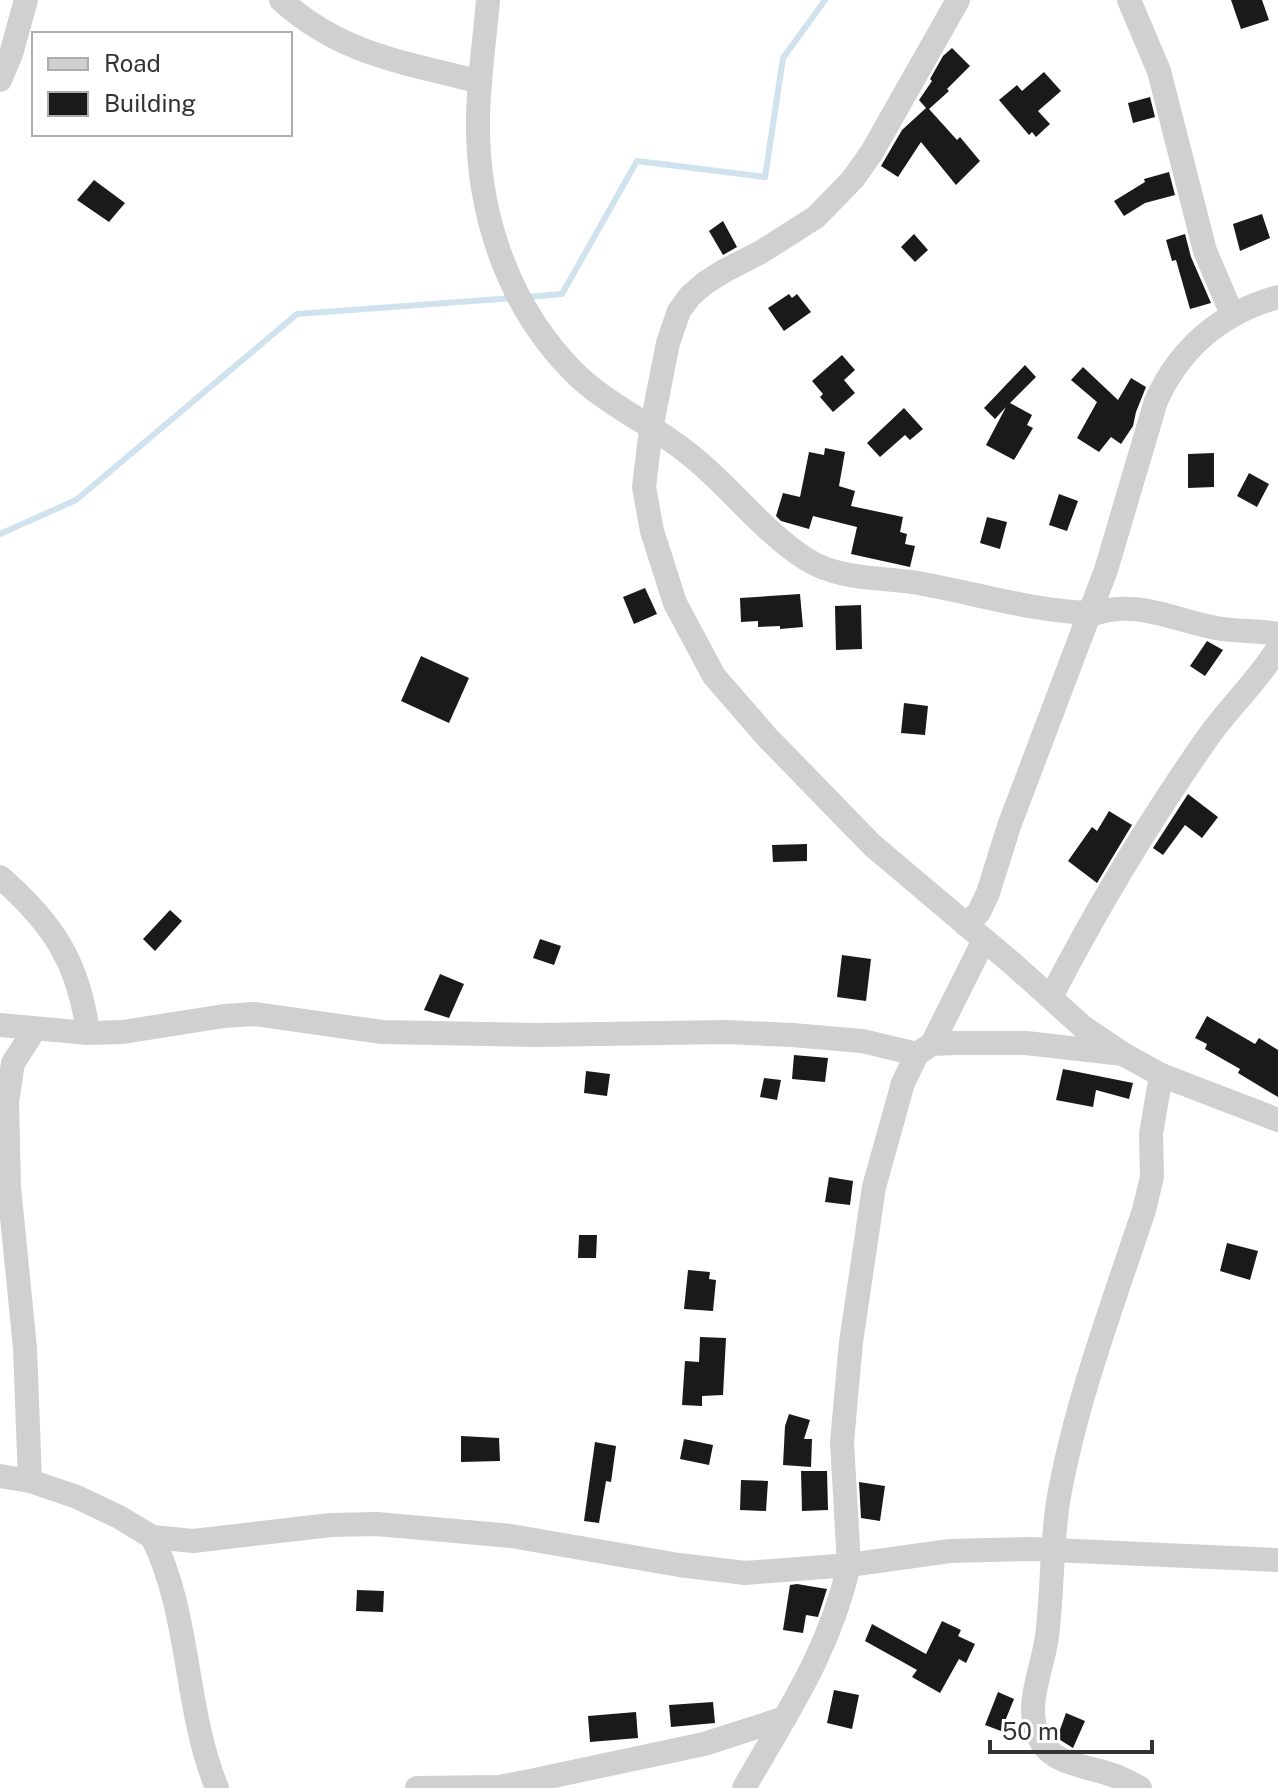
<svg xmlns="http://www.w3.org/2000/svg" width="1278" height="1788" viewBox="0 0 1278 1788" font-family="'Public Sans',sans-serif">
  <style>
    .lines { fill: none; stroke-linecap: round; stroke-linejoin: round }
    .stream { stroke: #cfe2ee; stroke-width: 6 }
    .building { fill: #1a1a1a }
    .minor { stroke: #d0d0d0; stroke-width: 24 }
  </style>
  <rect width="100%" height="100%" fill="#fff"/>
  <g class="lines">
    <!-- stream -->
    <g class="stream">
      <path d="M 528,297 L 562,294 L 637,161 L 765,177 L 783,58 L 825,0"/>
      <path d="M 0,534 L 76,500 L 297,314 L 512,298"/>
    </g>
  </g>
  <!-- building -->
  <g class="building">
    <path d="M 1231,0 L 1262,0 L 1269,20 L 1241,29 Z"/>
    <path d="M 952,48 L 970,66 L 947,89 L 949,91 L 929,109 L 957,140 L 960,137 L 980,161 L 956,185 L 921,142 L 898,177 L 881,166 L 902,130 L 926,108 L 919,100 L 932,81 L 930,79 L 943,56 Z"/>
    <path d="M 1044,72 L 1061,91 L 1038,111 L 1050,124 L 1036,137 L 1032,132 L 1029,135 L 999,100 L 1017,85 L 1022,91 Z"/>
    <path d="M 1150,97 L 1155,117 L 1133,123 L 1128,103 Z"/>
    <path d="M 1169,172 L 1175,195 L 1145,203 L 1124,216 L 1114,201 L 1145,182 L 1144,179 Z"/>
    <path d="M 94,180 L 125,203 L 109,222 L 77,200 Z"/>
    <path d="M 1262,214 L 1270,238 L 1240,251 L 1233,224 Z"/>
    <path d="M 723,221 L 737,247 L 723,255 L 709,231 Z"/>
    <path d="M 914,234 L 928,250 L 915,262 L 901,247 Z"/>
    <path d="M 1185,234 L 1191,257 L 1211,303 L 1190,309 L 1176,260 L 1172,261 L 1166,240 Z"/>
    <path d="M 789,294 L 792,298 L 797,294 L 811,312 L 784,331 L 768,308 Z"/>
    <path d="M 842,355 L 855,370 L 844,380 L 855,393 L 833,412 L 820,397 L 823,394 L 812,381 Z"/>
    <path d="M 1025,365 L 1036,377 L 1010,403 L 1032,415 L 1027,425 L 1033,428 L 1014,460 L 986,445 L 1006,407 L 995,419 L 984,408 Z"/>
    <path d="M 1083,367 L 1118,400 L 1131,378 L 1146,387 L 1136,412 L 1133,426 L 1121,444 L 1111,437 L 1099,452 L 1077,438 L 1097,402 L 1071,380 Z"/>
    <path d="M 904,408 L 923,429 L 910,440 L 905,435 L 880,457 L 867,443 Z"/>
    <path d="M 825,448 L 845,452 L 839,486 L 855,491 L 851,506 L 903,517 L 900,532 L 907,534 L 905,544 L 915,546 L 910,567 L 851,554 L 857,527 L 813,516 L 809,529 L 781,521 L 776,516 L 783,493 L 800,497 L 809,452 L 824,455 Z"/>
    <path d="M 1214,453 L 1214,487 L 1188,488 L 1188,454 Z"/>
    <path d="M 1249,473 L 1269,484 L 1257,507 L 1237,496 Z"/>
    <path d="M 1059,494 L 1078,501 L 1067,531 L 1049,525 Z"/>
    <path d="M 987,517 L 1007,522 L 1000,549 L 980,543 Z"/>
    <path d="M 645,588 L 657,614 L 634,624 L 623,597 Z"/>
    <path d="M 800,594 L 803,627 L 780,629 L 780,626 L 758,627 L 758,621 L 741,622 L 740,598 Z"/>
    <path d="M 861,605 L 862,649 L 836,650 L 835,606 Z"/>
    <path d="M 1207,641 L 1223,650 L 1205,676 L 1190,666 Z"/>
    <path d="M 421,656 L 469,678 L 449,723 L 401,701 Z"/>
    <path d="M 904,703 L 928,706 L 925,735 L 901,733 Z"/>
    <path d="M 1188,794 L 1218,817 L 1202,838 L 1185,825 L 1163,855 L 1153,848 Z"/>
    <path d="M 1109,811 L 1132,825 L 1097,883 L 1068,861 L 1092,827 L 1097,831 Z"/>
    <path d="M 807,844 L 807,861 L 773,862 L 772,845 Z"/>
    <path d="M 170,910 L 182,921 L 155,951 L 143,939 Z"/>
    <path d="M 540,939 L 561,946 L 554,965 L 533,958 Z"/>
    <path d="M 842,955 L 871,959 L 866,1001 L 837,997 Z"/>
    <path d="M 440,974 L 464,984 L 449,1018 L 424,1010 Z"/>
    <path d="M 1207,1016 L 1255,1044 L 1259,1038 L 1278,1050 L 1278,1097 L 1238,1073 L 1240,1069 L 1205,1049 L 1207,1044 L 1195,1038 Z"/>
    <path d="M 794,1055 L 828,1058 L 825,1082 L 792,1079 Z"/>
    <path d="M 1063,1069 L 1133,1083 L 1129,1099 L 1096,1090 L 1093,1107 L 1056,1100 Z"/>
    <path d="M 586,1071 L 610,1074 L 607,1096 L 584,1093 Z"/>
    <path d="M 764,1078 L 781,1080 L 777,1100 L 760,1097 Z"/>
    <path d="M 829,1177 L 853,1181 L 850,1205 L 825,1202 Z"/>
    <path d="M 579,1235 L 597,1235 L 596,1258 L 578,1258 Z"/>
    <path d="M 1227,1243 L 1258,1251 L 1250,1280 L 1220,1271 Z"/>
    <path d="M 688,1270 L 710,1272 L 709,1279 L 716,1280 L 713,1311 L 684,1309 Z"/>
    <path d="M 700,1337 L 726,1338 L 723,1395 L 702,1396 L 702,1406 L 682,1405 L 685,1361 L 699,1362 Z"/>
    <path d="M 789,1414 L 810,1420 L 804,1439 L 812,1439 L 811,1467 L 783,1465 L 785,1426 Z"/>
    <path d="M 461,1436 L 499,1438 L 500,1461 L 461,1462 Z"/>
    <path d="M 684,1439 L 713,1445 L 709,1465 L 680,1459 Z"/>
    <path d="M 595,1442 L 616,1446 L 611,1482 L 606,1481 L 599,1523 L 584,1521 Z"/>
    <path d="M 801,1471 L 827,1471 L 828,1510 L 802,1511 Z"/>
    <path d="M 741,1480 L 768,1481 L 766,1511 L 740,1510 Z"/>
    <path d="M 859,1482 L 885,1486 L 880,1521 L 861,1518 Z"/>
    <path d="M 797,1584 L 827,1589 L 818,1617 L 806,1615 L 803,1633 L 783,1630 L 790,1585 Z"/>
    <path d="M 357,1590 L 384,1591 L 383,1612 L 356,1611 Z"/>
    <path d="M 942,1621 L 961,1630 L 958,1636 L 975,1644 L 966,1663 L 959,1659 L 940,1693 L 912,1677 L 917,1670 L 865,1641 L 872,1624 L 926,1654 Z"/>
    <path d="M 834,1690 L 859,1695 L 852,1729 L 827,1723 Z"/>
    <path d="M 998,1692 L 1014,1699 L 1001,1731 L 985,1725 Z"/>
    <path d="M 713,1702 L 715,1723 L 671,1727 L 669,1705 Z"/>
    <path d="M 636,1712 L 638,1738 L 590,1742 L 588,1716 Z"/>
    <path d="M 1066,1713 L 1085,1721 L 1073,1748 L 1057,1738 Z"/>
  </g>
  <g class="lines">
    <!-- minor -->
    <g class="minor">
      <path d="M 281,0 C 341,55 405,62 480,82"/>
      <path d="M 488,0 C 485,38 479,76 478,115 C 476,212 508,310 580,378 C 613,408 655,426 689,454 C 730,486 762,531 806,559 C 838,580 882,577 918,583 C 975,593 1032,611 1090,613"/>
      <path d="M 958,0 L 872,152 L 853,179 L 816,217 L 761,252 L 724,271 L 705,283 L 690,296 L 679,311 L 668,343 L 651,429 L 644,487 L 652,531 L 675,603 L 714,676 L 766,736 L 872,845 L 1013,964 L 1083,1027 L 1123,1054 L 1161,1075 L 1278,1120"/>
      <path d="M 1129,0 L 1159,71 L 1205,251 L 1232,314"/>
      <path d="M 0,80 L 11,54 L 26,0"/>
      <path d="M 1089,616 C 1131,597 1174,620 1216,628 C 1236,632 1258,630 1278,634"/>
      <path d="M 0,877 C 53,923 79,963 88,1033"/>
      <path d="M 966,925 L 979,912 L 988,893 L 1009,826 L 1106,570 L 1156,401 C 1180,348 1221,313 1278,297"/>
      <path d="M 1051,997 C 1096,910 1150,820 1206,740 C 1228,708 1258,681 1278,648"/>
      <path d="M 0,1025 L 88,1033 L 123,1032 L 224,1016 L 254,1014 L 382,1032 L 538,1035 L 727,1032 L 792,1035 L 862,1041 L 917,1054"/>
      <path d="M 932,1044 L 984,940"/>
      <path d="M 0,1476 L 30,1481 L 77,1497 L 119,1517 L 152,1537 L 193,1541 L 331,1525 L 377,1524 L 511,1536 L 679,1565 L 745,1573 L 849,1565 L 842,1442 L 851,1342 L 874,1187 L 903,1083 L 917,1054 L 932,1044 L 955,1043 L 1026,1043 L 1123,1054"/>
      <path d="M 30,1481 L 25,1348 L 9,1187 L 7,1102 L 13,1063 L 35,1029"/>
      <path d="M 152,1537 C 191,1615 184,1708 217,1788"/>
      <path d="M 417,1788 L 499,1787 L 530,1781 L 704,1744 L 785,1718"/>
      <path d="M 744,1788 C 787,1713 830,1650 849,1565 L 950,1551 L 1030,1549 L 1278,1560"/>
      <path d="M 1140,1788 C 1133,1784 1126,1780 1118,1777 C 1095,1767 1056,1766 1042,1743 C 1021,1710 1043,1670 1047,1636 C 1053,1590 1051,1542 1059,1496 C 1077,1398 1113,1304 1144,1210 L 1152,1177 L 1151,1134 L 1161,1075"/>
    </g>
  </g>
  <!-- legend -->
  <rect x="32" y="32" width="260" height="104" fill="#ffffff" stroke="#adadad" stroke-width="2"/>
  <rect x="48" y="58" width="40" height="12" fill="#d0d0d0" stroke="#adadad" stroke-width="2"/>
  <text x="104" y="72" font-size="24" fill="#333333">Road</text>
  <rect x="48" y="92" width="40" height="24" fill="#1a1a1a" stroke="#adadad" stroke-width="2"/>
  <text x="104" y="112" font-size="24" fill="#333333">Building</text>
  <!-- scale -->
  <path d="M990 1740v12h162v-12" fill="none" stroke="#333333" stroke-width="4"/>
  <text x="1002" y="1740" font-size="24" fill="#333333" stroke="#ffffff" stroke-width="6" paint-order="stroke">50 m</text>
</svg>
